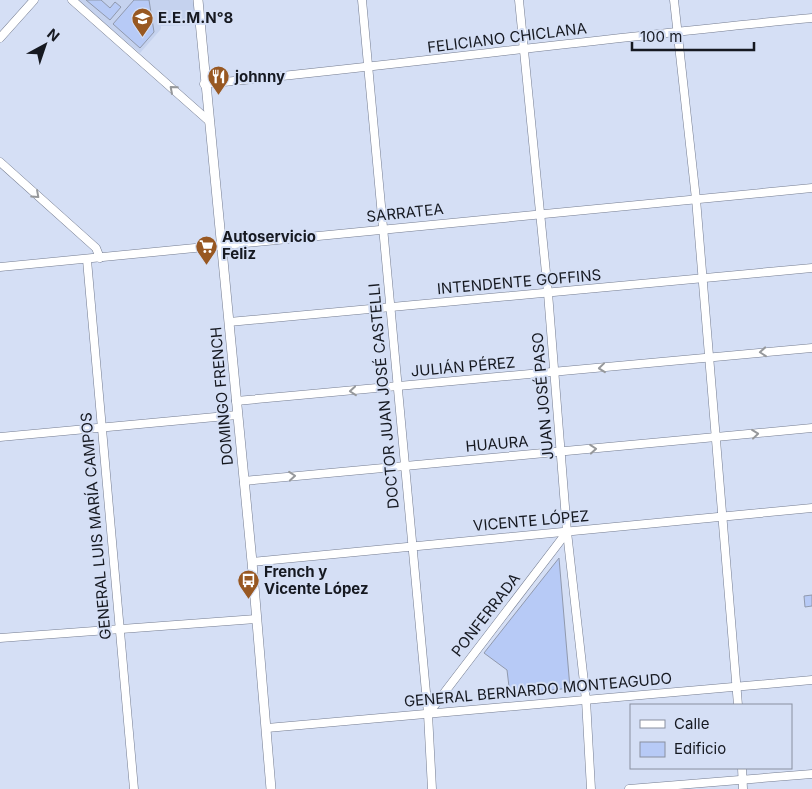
<svg xmlns="http://www.w3.org/2000/svg" width="812" height="789" viewBox="0 0 812 789" font-family="Inter,sans-serif">
  <style>
    .built { fill: #c5d2ee }
    .building { fill: #b7caf6; stroke: #9099ad }
    .lines { fill: none; stroke-linecap: round; stroke-linejoin: round }
    .minor-casing { stroke: #747c90; stroke-width: 9 }
    .tertiary-casing { stroke: #747c90; stroke-width: 10 }
    .minor { stroke: #fff; stroke-width: 8 }
    .tertiary { stroke: #fff; stroke-width: 9 }
    .oneway { stroke: #96989b }
    .labels { text-anchor: middle; stroke-width: 4; stroke-linejoin: round; paint-order: stroke }
    .poi-label { font-size: 15px; font-weight: bold; fill: #161921; stroke: #d5dff5; text-anchor: start }
    .street-label { font-size: 15px; fill: #161921; stroke: #d5dff5 }
  </style>
  <rect width="100%" height="100%" fill="#d5dff5"/>
  <!-- built -->
  <path class="built" d="M 77,0 L 194,0 L 196,25 L 161,26 L 161,29 L 140,53 Z"/>
  <!-- building -->
  <g class="building">
    <path d="M 86,0 L 101,0 L 110,8 L 115,2 L 121,7 L 110,20 Z"/>
    <path d="M 134,0 L 149,0 L 154,32 L 140,48 L 113,24 Z"/>
    <path d="M 559,558 L 570,688 L 510,695 L 507,670 L 484,653 Z"/>
    <path d="M 812,595 L 812,606 L 805,607 L 804,596 Z"/>
  </g>
  <g class="lines">
    <defs>
      <g id="minor">
        <path d="M 72,0 L 210,122"/>
        <path d="M 362,0 L 428,714 L 432,789"/>
        <path d="M 519,0 L 548,293 L 567,532 L 586,700 L 591,789"/>
        <path d="M 674,0 L 696,199 L 738,705"/>
        <path d="M 0,38 L 34,0"/>
        <path d="M 204,84 C 407,64 609,37 812,18"/>
        <path d="M 0,162 L 96,248 L 100,258"/>
        <path d="M 87,260 L 134,789"/>
        <path d="M 0,267 L 812,188"/>
        <path d="M 229,322 L 812,268"/>
        <path d="M 236,401 L 812,348"/>
        <path d="M 0,437 L 237,415"/>
        <path d="M 244,481 L 812,428"/>
        <path d="M 252,562 L 812,508"/>
        <path d="M 0,638 L 256,619"/>
        <path d="M 428,714 L 567,532"/>
        <path d="M 267,728 L 812,680"/>
        <path d="M 742,768 L 743,789"/>
        <path d="M 629,789 L 812,774"/>
      </g>
      <path id="tertiary" d="M 198,0 L 252,562 L 271,789"/>
    </defs>
    <!-- minor casing -->
    <use href="#minor" class="minor-casing"/>
    <!-- tertiary casing -->
    <use href="#tertiary" class="tertiary-casing"/>
    <!-- minor -->
    <use href="#minor" class="minor"/>
    <!-- tertiary -->
    <use href="#tertiary" class="tertiary"/>
  </g>
  <!-- one-way arrows -->
  <defs><path id="oneway-chevron" d="M-2-3.5L2.5 0L-2 3.5" fill="none" stroke-width="1.6" stroke-linecap="round" stroke-linejoin="round" transform="scale(1.25)"/></defs>
  <g class="oneway">
    <use href="#oneway-chevron" transform="translate(173 89) rotate(-139)"/>
    <use href="#oneway-chevron" transform="translate(36 195) rotate(42)"/>
    <use href="#oneway-chevron" transform="translate(763 352) rotate(175)"/>
    <use href="#oneway-chevron" transform="translate(602 368) rotate(174)"/>
    <use href="#oneway-chevron" transform="translate(353 391) rotate(175)"/>
    <use href="#oneway-chevron" transform="translate(755 434) rotate(-6)"/>
    <use href="#oneway-chevron" transform="translate(593 449) rotate(-5)"/>
    <use href="#oneway-chevron" transform="translate(292 476) rotate(-5)"/>
  </g>
  <!-- icons -->
  <defs>
    <symbol id="school-pin" viewBox="-11 -11 22 30"><path d="M0 17L-7.5 6A9.5 9.5 0 1 1 7.5 6Z" fill="#985822" stroke="#d5dff5"/><path d="M0-5L7-2L0 1L-7-2ZM-4 1L0 2.5L4 1V4Q0 6-4 4Z" fill="#fff"/></symbol>
    <symbol id="restaurant-pin" viewBox="-11 -11 22 30"><path d="M0 17L-7.5 6A9.5 9.5 0 1 1 7.5 6Z" fill="#985822" stroke="#d5dff5"/><path d="M-5-6h1v4h1v-4h1v4h1v-4h1v5L-1.5 .5V6h-2V.5L-5-1ZM5-6V6H3V1.5H1.5Q1.5-4 5-6Z" fill="#fff"/></symbol>
    <symbol id="supermarket-pin" viewBox="-11 -11 22 30"><path d="M0 17L-7.5 6A9.5 9.5 0 1 1 7.5 6Z" fill="#985822" stroke="#d5dff5"/><path d="M-6-5.5h2.5l.6 2H6L4.5 2H-2.5L-4.4-4H-6ZM-1.5 3.2a1.3 1.3 0 1 0 .1 0ZM3 3.2a1.3 1.3 0 1 0 .1 0Z" fill="#fff"/></symbol>
    <symbol id="bus-pin" viewBox="-11 -11 22 30"><path d="M0 17L-7.5 6A9.5 9.5 0 1 1 7.5 6Z" fill="#985822" stroke="#d5dff5"/><path d="M-5-6H5V4H4V6H2V4H-2V6H-4V4H-5ZM-3.5-4V0h7V-4ZM-3.5 1.2v1.5H-2V1.2ZM2 1.2v1.5H3.5V1.2Z" fill="#fff"/></symbol>
  </defs>
  <g fill-rule="evenodd">
    <use href="#school-pin" x="130" y="6" width="25" height="34"/>
    <use href="#restaurant-pin" x="206" y="64" width="25" height="34"/>
    <use href="#supermarket-pin" x="194" y="234" width="25" height="34"/>
    <use href="#bus-pin" x="236" y="568" width="25" height="34"/>
  </g>
  <g class="labels">
    <!-- poi labels -->
    <g class="poi-label">
      <text x="158" y="23">E.E.M.N°8</text>
      <text x="235" y="82">johnny</text>
      <text x="222" y="242">Autoservicio<tspan x="222" dy="17">Feliz</tspan></text>
      <text x="264" y="577">French y<tspan x="264" dy="17">Vicente López</tspan></text>
    </g>
    <!-- street labels -->
    <g class="street-label">
      <text transform="translate(507 38) rotate(-7)" y="5">FELICIANO CHICLANA</text>
      <text transform="translate(405 213) rotate(-6)" y="5">SARRATEA</text>
      <text transform="translate(519 282) rotate(-5)" y="5">INTENDENTE GOFFINS</text>
      <text transform="translate(463 367) rotate(-5)" y="5">JULIÁN PÉREZ</text>
      <text transform="translate(222 396) rotate(-95)" y="5">DOMINGO FRENCH</text>
      <text transform="translate(384 396) rotate(-95)" y="5">DOCTOR JUAN JOSÉ CASTELLI</text>
      <text transform="translate(543 396) rotate(-95)" y="5">JUAN JOSÉ PASO</text>
      <text transform="translate(497 444) rotate(-5)" y="5">HUAURA</text>
      <text transform="translate(531 521) rotate(-5)" y="5">VICENTE LÓPEZ</text>
      <text transform="translate(96 526) rotate(-95)" y="5">GENERAL LUIS MARÍA CAMPOS</text>
      <text transform="translate(486 615) rotate(-52)" y="5">PONFERRADA</text>
      <text transform="translate(538 690) rotate(-5)" y="5">GENERAL BERNARDO MONTEAGUDO</text>
    </g>
  </g>
  <!-- legend -->
  <rect x="630" y="704" width="162" height="65" fill="#d5dff5" stroke="#8990a0"/>
  <rect x="640" y="720" width="25" height="8" fill="#ffffff" stroke="#8990a0"/>
  <text x="674" y="729" font-size="15" fill="#161921">Calle</text>
  <rect x="640" y="742" width="25" height="15" fill="#b7caf6" stroke="#8990a0"/>
  <text x="674" y="754" font-size="15" fill="#161921">Edificio</text>
  <!-- north arrow -->
  <g transform="translate(45 45) rotate(40)" stroke="#d5dff5" stroke-width="4" paint-order="stroke">
  <path d="M0-4L9 19L0 12L-9 19Z" fill="#161921"/>
  <text y="-8" font-size="14" font-weight="bold" text-anchor="middle" fill="#161921">N</text>
  </g>
  <!-- scale -->
  <path d="M632 42v8h122v-8" fill="none" stroke="#161921" stroke-width="2.5"/>
  <text x="640" y="42" font-size="15" fill="#161921" stroke="#d5dff5" stroke-width="4" paint-order="stroke">100 m</text>
</svg>
